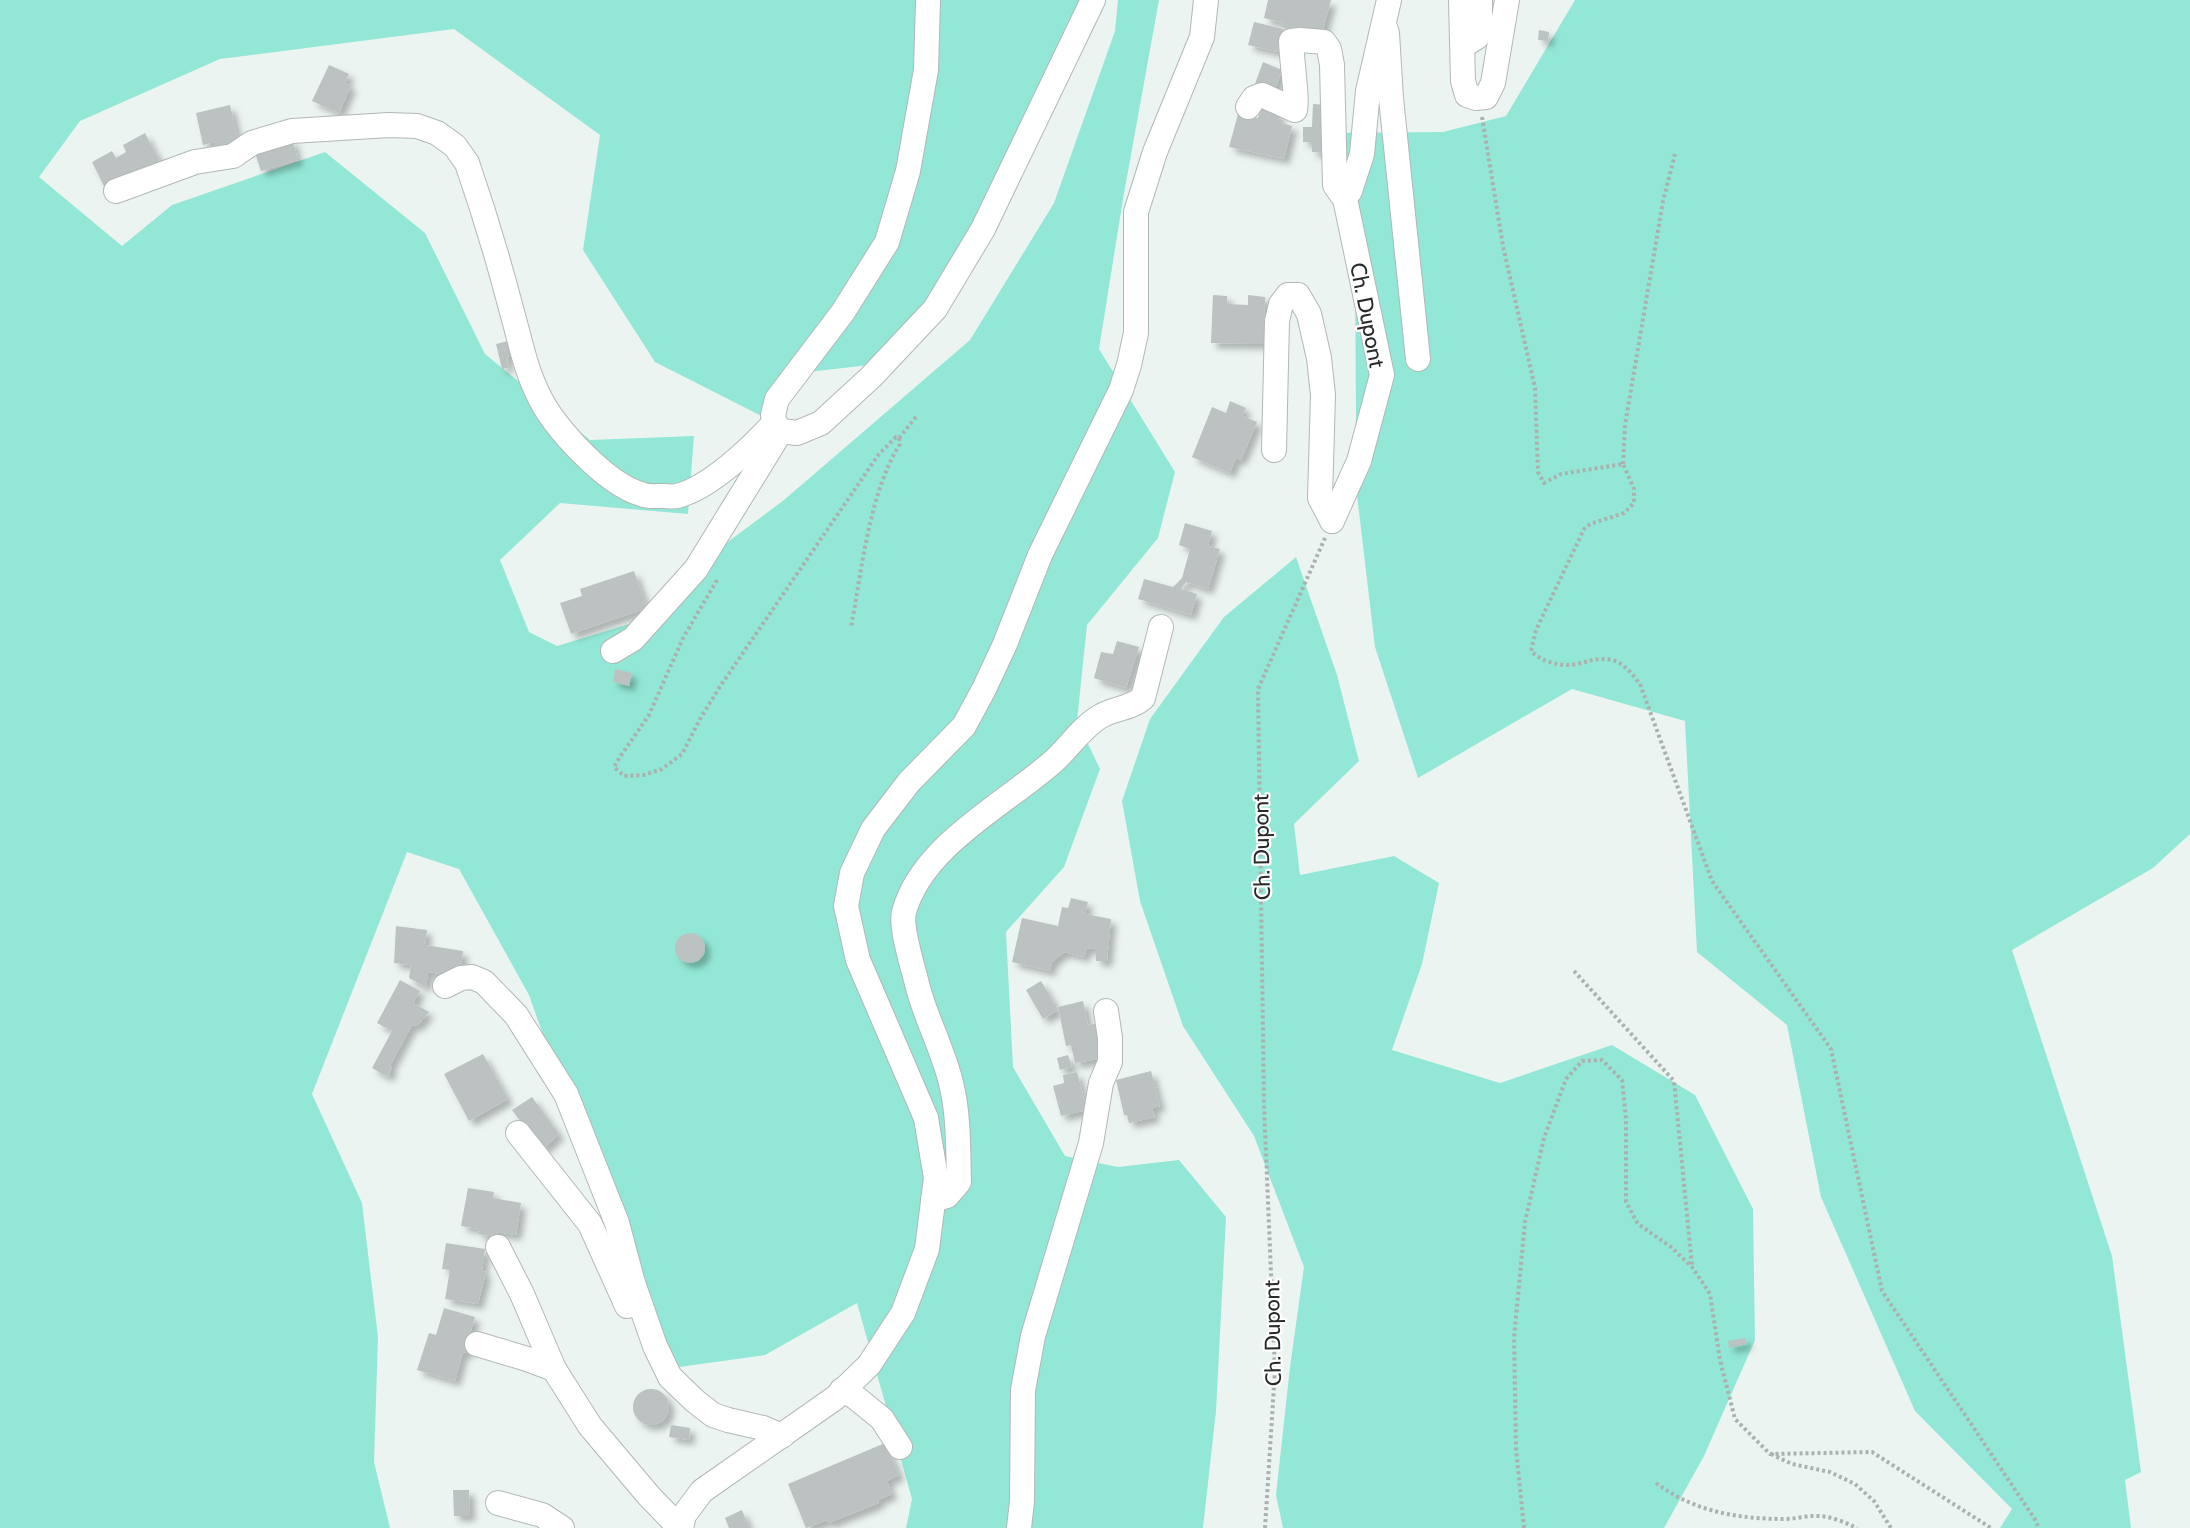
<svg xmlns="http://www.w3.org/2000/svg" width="2190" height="1528" viewBox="0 0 2190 1528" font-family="Cabin,sans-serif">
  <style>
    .green { fill: #93e7d6 }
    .building { fill: #bbc2c1; filter: url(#shadow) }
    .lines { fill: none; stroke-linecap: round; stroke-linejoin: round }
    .minor-casing { stroke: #b1b8b6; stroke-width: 26 }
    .path { stroke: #aab1af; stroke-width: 4; stroke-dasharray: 3 3; stroke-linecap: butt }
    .minor { stroke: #fff; stroke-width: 24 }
    .labels { text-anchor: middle; stroke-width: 4.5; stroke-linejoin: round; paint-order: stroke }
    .street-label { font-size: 22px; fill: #272a29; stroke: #fff }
  </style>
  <defs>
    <filter id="shadow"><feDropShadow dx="5.5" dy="5.5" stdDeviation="3" flood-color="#0004"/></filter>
  </defs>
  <rect width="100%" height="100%" fill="#ecf4f2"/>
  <!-- green -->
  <g class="green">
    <path d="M 0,0 L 1090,0 L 1030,122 L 896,362 L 799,373 L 777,410 L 811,441 L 655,362 L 583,250 L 600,135 L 454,29 L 220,59 L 80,121 L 39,177 L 122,246 L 172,205 L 325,152 L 425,233 L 485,354 L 590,440 L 694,436 L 688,514 L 560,503 L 500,560 L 529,632 L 557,646 L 649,618 L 721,547 L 784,500 L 970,340 L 1054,203 L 1115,31 L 1118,0 L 1159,0 L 1123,199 L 1099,349 L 1175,472 L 1158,538 L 1087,625 L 1077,721 L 1100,769 L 1064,867 L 1006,932 L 1013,1067 L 1065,1156 L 1118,1167 L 1179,1160 L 1226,1217 L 1216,1411 L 1203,1528 L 906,1528 L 912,1499 L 857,1303 L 765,1355 L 672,1368 L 596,1184 L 529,995 L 459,869 L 407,852 L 312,1094 L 362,1203 L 378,1337 L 374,1462 L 390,1528 L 0,1528 Z"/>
    <path d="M 1575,0 L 2190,0 L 2190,834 L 2153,868 L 2012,950 L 2112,1256 L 2141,1472 L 2125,1480 L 2131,1528 L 2000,1528 L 2012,1509 L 1915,1411 L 1821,1197 L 1787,1025 L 1697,952 L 1685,721 L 1572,689 L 1418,778 L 1375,647 L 1353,461 L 1356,419 L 1355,265 L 1338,133 L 1443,132 L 1506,116 Z"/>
    <path d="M 1296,557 L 1337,675 L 1359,761 L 1294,824 L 1300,875 L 1394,856 L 1439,883 L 1422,964 L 1392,1050 L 1500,1083 L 1612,1045 L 1695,1095 L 1753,1209 L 1755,1340 L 1704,1456 L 1664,1528 L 1283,1528 L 1276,1495 L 1290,1367 L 1304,1267 L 1254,1136 L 1183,1026 L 1140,901 L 1122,801 L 1150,719 L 1224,617 Z"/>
  </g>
  <!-- building -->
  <g class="building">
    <path d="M 1268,0 L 1331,0 L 1322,33 L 1298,26 L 1297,31 L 1282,27 L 1283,23 L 1264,18 Z"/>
    <path d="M 1254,22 L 1283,29 L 1278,52 L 1248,45 Z"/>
    <path d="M 1539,30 L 1549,32 L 1548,41 L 1538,40 Z"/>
    <path d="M 1263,62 L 1282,70 L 1274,91 L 1255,84 Z"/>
    <path d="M 329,65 L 349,74 L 345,83 L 351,86 L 339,113 L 312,101 Z"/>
    <path d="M 1313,104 L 1329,105 L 1328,153 L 1312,152 L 1312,142 L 1303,142 L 1303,127 L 1312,127 Z"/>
    <path d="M 230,105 L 239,145 L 216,150 L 215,142 L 203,145 L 196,113 Z"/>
    <path d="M 1261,107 L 1280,113 L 1278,122 L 1292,126 L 1284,159 L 1229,147 L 1238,114 L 1258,118 Z"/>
    <path d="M 145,133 L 161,164 L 107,192 L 92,162 L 112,151 L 116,158 L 126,152 L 123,145 Z"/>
    <path d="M 292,139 L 298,160 L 261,171 L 254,150 Z"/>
    <path d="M 1213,295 L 1227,296 L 1227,304 L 1248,305 L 1248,295 L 1265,297 L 1264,344 L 1211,343 Z"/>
    <path d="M 508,341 L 512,355 L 507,357 L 508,368 L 502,369 L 496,344 Z"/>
    <path d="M 1230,401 L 1246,408 L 1242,416 L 1257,422 L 1241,460 L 1236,458 L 1230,473 L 1192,457 L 1212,407 L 1226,413 Z"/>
    <path d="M 1185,523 L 1212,531 L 1208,546 L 1220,549 L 1208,589 L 1186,582 L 1181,589 L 1197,594 L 1191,615 L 1138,599 L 1144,579 L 1173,587 L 1182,578 L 1190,549 L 1179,545 Z"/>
    <path d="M 634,571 L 647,608 L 571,634 L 560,603 L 582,596 L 580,589 Z"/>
    <path d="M 1117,641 L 1139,647 L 1126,688 L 1094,678 L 1101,652 L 1113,654 Z"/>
    <path d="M 615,669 L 632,673 L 629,686 L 613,682 Z"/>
    <path d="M 1071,898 L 1088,902 L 1085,914 L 1111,919 L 1107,961 L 1096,961 L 1095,949 L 1087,948 L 1084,957 L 1064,952 L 1052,962 L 1050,971 L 1012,962 L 1022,918 L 1058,926 L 1062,907 L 1068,908 Z"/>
    <path d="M 396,926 L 427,930 L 425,945 L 463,951 L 461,968 L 455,976 L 428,972 L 426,987 L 409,978 L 411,965 L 394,963 Z"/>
    <circle cx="690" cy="948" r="15"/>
    <path d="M 400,980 L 420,991 L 413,1003 L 429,1012 L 417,1026 L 412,1025 L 390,1066 L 392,1067 L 388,1077 L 372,1068 L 392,1031 L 377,1023 Z"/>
    <path d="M 1041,981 L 1058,1010 L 1043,1019 L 1026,990 Z"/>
    <path d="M 1083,1001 L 1088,1025 L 1097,1023 L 1105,1058 L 1075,1063 L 1071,1045 L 1066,1046 L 1058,1007 Z"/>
    <path d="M 483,1054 L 508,1099 L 469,1121 L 444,1074 Z"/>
    <path d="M 1068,1055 L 1072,1067 L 1060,1070 L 1057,1058 Z"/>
    <path d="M 1151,1071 L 1160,1106 L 1152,1108 L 1155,1117 L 1129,1123 L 1127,1115 L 1124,1115 L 1116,1080 Z"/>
    <path d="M 1077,1072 L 1087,1110 L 1061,1116 L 1053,1086 L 1064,1083 L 1063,1075 Z"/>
    <path d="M 532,1097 L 559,1134 L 542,1150 L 512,1110 Z"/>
    <path d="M 468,1188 L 494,1192 L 493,1198 L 521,1203 L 516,1235 L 497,1232 L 496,1237 L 478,1234 L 479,1229 L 461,1226 Z"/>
    <path d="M 446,1243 L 485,1249 L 482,1271 L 486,1272 L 478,1304 L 445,1299 L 450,1270 L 442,1269 Z"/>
    <path d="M 444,1308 L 475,1317 L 469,1337 L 473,1338 L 468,1353 L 463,1352 L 455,1381 L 417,1370 L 429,1333 L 436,1335 Z"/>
    <path d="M 1745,1338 L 1747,1344 L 1729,1348 L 1728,1341 Z"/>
    <circle cx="651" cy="1407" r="18"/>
    <path d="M 671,1425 L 690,1428 L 689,1440 L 669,1437 Z"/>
    <path d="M 885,1443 L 899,1475 L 887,1481 L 892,1494 L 878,1500 L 879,1503 L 829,1523 L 827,1520 L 806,1528 L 788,1484 Z"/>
    <path d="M 453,1490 L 469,1490 L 470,1516 L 454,1516 Z"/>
    <path d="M 742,1510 L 749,1528 L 729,1528 L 725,1518 Z"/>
  </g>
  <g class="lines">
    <defs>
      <g id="minor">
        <path d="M 928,0 L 926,70 L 908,171 L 887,242 L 843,312 L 777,399 L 773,415 L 775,424 L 782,431 L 797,433 L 821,423 L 871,377 L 935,309 L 983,229 L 1093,0"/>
        <path d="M 1461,0 L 1463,81 L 1467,95 L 1476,98 L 1486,97 L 1493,83 L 1507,0"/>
        <path d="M 1384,25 L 1387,33 L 1391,98 L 1418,359"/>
        <path d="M 1463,46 L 1477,37 L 1480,20 L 1480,0"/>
        <path d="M 1248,107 L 1254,98 L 1262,95 L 1295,110 C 1298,104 1291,53 1291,41 L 1300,40 L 1324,42 L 1329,49 L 1332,65 L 1335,185 L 1342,195 L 1344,194"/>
        <path d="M 116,191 L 195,162 L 233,156 L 252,143 L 292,131 L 389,125 L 417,126 L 437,133 L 455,146 L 467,163 C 484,212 499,262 512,312 C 520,340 525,368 538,394 C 553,427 606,484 641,494 C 647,497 656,496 663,496 C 668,496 673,497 677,496 C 710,488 752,447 774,423"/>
        <path d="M 1344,194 L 1350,191 L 1362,154 L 1368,91 L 1389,0"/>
        <path d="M 1274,450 L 1277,321 L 1281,304 L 1288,295 L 1298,295 L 1309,314 L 1319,358 L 1323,395 L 1320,498 L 1332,521"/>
        <path d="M 1332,521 L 1359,461 L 1382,375 L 1344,194"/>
        <path d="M 613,651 L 633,639 L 696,569 L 781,431"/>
        <path d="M 445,986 L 461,978 L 472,977 L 484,982 L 516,1015 L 566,1094 L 617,1223 L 633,1283 L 655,1346 L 670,1377 L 695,1401 L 713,1415 L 728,1420 L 763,1428 L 782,1436"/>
        <path d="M 518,1133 L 590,1224 L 627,1306"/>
        <path d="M 933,1200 L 947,1196 L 959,1182 C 958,1149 959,1115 951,1083 C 943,1049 925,1017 917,984 C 913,967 900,927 904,912 C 922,845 1006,804 1055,760 C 1070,746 1083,726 1101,716 C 1115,708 1130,709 1143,698 L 1161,627"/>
        <path d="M 498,1247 L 522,1294 L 554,1369 L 590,1426 L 649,1496 L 680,1528"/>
        <path d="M 477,1344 L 527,1359 L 554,1369"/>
        <path d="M 842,1390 L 855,1397 L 882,1419 L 900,1447"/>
        <path d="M 498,1503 L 542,1515 L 562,1528"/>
        <path d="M 681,1528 L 684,1515 L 702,1491 L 835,1398 L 869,1365 L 903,1313 L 927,1249 L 936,1178 L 926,1118 L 858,960 L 846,906 L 852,873 L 873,829 L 909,782 L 964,726 L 984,689 L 1005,644 L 1040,555 L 1121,390 L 1129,365 L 1136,333 L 1136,212 L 1155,152 L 1202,37 L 1206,0"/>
        <path d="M 1019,1528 L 1022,1501 L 1023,1390 L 1033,1336 L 1091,1143 L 1101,1083 L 1110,1062 L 1110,1038 L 1106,1011"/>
      </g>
    </defs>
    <!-- minor casing -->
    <use href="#minor" class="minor-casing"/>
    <!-- path -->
    <g class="path">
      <path d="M 1482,117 L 1503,246 L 1535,388 L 1538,472 L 1544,483 L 1561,474 L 1623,464 L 1634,489 L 1634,503 L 1624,513 L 1590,524 L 1584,529 L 1536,630 L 1531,651 C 1541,661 1555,665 1570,665 C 1584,664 1596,656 1612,660 C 1624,663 1633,675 1640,684 L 1712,881 L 1831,1049 L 1882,1291 L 2034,1518 L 2039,1528"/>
      <path d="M 899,438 L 916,417"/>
      <path d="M 1623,464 L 1625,425 L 1663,201 L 1675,154"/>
      <path d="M 717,580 L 683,638 L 649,715 L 620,757 L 614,767 L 624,776 L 644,775 L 662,769 L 682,754 L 700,719 L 721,685 L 879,454 L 896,437 L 899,438 L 900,444 C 869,493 862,570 851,627"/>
      <path d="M 1574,971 L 1674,1081 L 1692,1266"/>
      <path d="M 1771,1454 L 1792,1464 L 1830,1472 L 1855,1484 L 1874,1501 L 1891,1528"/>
      <path d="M 1656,1483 C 1695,1512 1738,1519 1786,1519 C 1795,1519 1804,1516 1813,1516 C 1829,1515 1844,1522 1857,1528"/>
      <path d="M 1265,1528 L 1275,1370 L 1264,1105 L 1258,689 L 1325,538"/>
      <path d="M 1524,1528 L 1516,1449 L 1514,1338 L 1525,1222 L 1544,1138 L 1566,1079 L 1582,1061 L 1602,1060 L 1622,1080 L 1626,1119 L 1626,1202 L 1638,1224 L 1671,1247 L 1692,1267 L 1710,1294 L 1720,1360 L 1735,1419 L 1770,1454 L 1872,1452 L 1991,1528"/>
    </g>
    <!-- minor -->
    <use href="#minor" class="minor"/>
  </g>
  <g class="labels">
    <!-- street labels -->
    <g class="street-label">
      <text transform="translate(1368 315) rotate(79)" y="8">Ch. Dupont</text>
      <text transform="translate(1261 847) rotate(-91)" y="8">Ch. Dupont</text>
      <text transform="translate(1272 1333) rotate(-91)" y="8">Ch. Dupont</text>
    </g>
  </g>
</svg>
